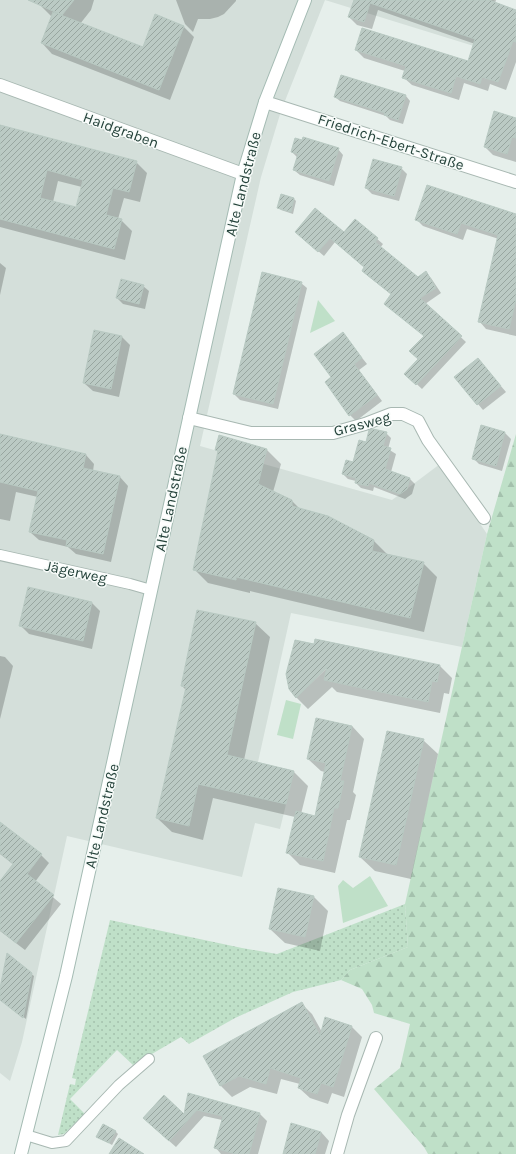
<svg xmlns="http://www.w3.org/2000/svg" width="516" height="1154" viewBox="0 0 516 1154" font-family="Karla,sans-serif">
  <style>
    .built { fill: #d4dfda }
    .grass { fill: url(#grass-dots) }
    .forest { fill: url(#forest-firs) }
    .green { fill: #bfe0c8 }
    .shadow { fill: #0003; fill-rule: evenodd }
    .building { fill: url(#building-hatch); stroke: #b8c9c2; fill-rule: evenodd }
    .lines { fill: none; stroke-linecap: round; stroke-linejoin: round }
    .service-casing { stroke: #a8b8b2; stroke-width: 12 }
    .minor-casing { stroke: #a8b8b2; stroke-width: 14 }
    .secondary-casing { stroke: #a4bbb3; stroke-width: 14 }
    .service { stroke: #fff; stroke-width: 10 }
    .minor { stroke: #fff; stroke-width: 12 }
    .secondary { stroke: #fff; stroke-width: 12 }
    .labels { text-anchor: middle; stroke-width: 3; stroke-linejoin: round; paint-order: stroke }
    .street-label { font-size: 15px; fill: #24423a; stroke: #f7fbf9 }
  </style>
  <defs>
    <pattern id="grass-dots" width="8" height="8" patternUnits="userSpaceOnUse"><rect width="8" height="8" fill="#bfe0c8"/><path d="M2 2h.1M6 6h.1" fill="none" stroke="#a4c1ad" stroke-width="1.8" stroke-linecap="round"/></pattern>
    <pattern id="forest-firs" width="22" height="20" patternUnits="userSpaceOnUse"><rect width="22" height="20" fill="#bfe0c8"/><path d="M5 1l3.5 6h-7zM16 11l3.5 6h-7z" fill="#a4c1ad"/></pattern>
    <pattern id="building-hatch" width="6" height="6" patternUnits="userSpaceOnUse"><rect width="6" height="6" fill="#bbcac4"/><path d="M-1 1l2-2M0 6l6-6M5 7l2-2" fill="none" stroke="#98a6a0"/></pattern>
  </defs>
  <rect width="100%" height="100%" fill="#e6efeb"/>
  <!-- built -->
  <path class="built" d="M 0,0 L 494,0 L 477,47 L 325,0 L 281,111 L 261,177 L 200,446 L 392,500 L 440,464 L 487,534 L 462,647 L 291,613 L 258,762 L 294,771 L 280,829 L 255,823 L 242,877 L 67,836 L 22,1042 L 10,1081 L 0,1073 Z"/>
  <!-- grass -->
  <path class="grass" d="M 405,904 L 408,947 L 350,970 L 341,980 L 293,992 L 235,1018 L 189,1044 L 181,1037 L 133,1065 L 117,1050 L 70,1099 L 85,1114 L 64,1134 L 58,1135 L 70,1084 L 75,1085 L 76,1079 L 72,1078 L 110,920 L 242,948 L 277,954 Z"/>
  <!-- forest -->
  <path class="forest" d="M 516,434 L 516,1154 L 428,1154 L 424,1147 L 374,1089 L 400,1068 L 410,1024 L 374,1013 L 372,1005 L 362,989 L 341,980 L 350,970 L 408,947 L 405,904 L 487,534 Z"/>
  <!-- green -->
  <g class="green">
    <path d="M 318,300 L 335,321 L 310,333 Z"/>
    <path d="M 286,700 L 301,704 L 293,739 L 277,735 Z"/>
    <path d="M 370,876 L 388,906 L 343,923 L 338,886 L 343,880 L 353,888 Z"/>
  </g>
  <!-- shadow -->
  <g class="shadow">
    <path d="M 35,0 L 94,0 L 91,10 L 80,24 L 143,49 L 184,27 L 194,37 L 170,100 L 52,54 L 42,43 L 52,17 Z"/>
    <path d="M 176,0 L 236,0 L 236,1 L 224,14 L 218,17 L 210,19 L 198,19 L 193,32 L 185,24 Z"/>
    <path d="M 355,0 L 496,0 L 495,3 L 516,11 L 516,62 L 506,90 L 490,84 L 488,91 L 464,83 L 459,100 L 412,85 L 403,77 L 405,71 L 364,58 L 356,50 L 469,63 L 475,44 L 378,10 L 372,29 L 357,25 L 349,17 Z"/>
    <path d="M 406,96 L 410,101 L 403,124 L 390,120 L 386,116 L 340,101 L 335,97 Z"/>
    <path d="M 516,119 L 516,162 L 493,155 L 485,147 Z"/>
    <path d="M 0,126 L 136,162 L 147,173 L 140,202 L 124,198 L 118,219 L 121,220 L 132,231 L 125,260 L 0,227 ZM 58,181 L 82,187 L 77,208 L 53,202 Z"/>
    <path d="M 338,149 L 343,155 L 334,186 L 300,175 L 294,170 L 297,157 L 292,152 Z"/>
    <path d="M 401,168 L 407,174 L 399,201 L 372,194 L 366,188 Z"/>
    <path d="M 294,199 L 296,201 L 293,214 L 281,210 L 278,207 Z"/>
    <path d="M 516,215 L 516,336 L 486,329 L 480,322 L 499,239 L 467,229 L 463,240 L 423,226 L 416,219 Z"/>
    <path d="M 355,220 L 383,244 L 380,248 L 418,278 L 426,273 L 431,278 L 441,293 L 425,304 L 466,342 L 422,389 L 406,374 L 419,360 L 424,336 L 392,295 L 368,276 L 363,271 L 365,268 L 335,242 L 324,256 L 302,237 L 344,234 Z"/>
    <path d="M 0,263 L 6,268 L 0,295 Z"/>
    <path d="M 301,283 L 307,288 L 278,409 L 240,400 L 234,394 Z"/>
    <path d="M 143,286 L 149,291 L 145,309 L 123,304 L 117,298 Z"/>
    <path d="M 343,334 L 367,364 L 359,370 L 382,401 L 356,421 L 350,415 L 333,377 Z"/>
    <path d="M 122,337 L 130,345 L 119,397 L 93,391 L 84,383 Z"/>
    <path d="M 483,365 L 506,392 L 483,410 L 478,404 Z"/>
    <path d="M 482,427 L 505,433 L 511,439 L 502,471 L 479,464 L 473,458 Z"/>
    <path d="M 386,433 L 391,438 L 388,449 L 396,454 L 391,472 L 410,479 L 415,484 L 412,494 L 405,499 L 374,487 L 373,491 L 361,488 L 356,483 L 356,481 L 348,479 L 343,474 L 354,463 L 367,443 Z"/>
    <path d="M 0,436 L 86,455 L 94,464 L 93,471 L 120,477 L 128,486 L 111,562 L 76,554 L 68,547 L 39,540 L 30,532 L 38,497 L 16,492 L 10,521 L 0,519 Z"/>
    <path d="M 220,437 L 267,450 L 281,464 L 273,492 L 292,501 L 300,509 L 373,540 L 387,554 L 423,563 L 437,577 L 424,632 L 250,591 L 250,593 L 208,583 L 194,569 L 219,452 L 216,450 Z"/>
    <path d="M 92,603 L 100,611 L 92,649 L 29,634 L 21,626 Z"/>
    <path d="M 255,623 L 270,637 L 244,760 L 293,771 L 308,786 L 301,814 L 315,817 L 325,772 L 321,771 L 308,759 L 352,726 L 364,739 L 353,792 L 356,795 L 350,820 L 347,820 L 335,873 L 300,865 L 288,853 L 295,817 L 213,798 L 203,840 L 172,832 L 157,818 L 186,690 L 182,686 Z"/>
    <path d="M 316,641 L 440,666 L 452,678 L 449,694 L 444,693 L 440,713 L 337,692 L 332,687 L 308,709 L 296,697 ZM 330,663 L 331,664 L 299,695 L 299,693 Z"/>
    <path d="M 0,656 L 5,657 L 13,666 L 0,719 Z"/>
    <path d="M 423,740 L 438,754 L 411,879 L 375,871 L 360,857 Z"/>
    <path d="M 0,823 L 41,855 L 49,863 L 35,882 L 61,904 L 25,950 L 0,931 L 0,882 L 14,865 L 0,854 Z"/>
    <path d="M 279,889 L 314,897 L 328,911 L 320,951 L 285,943 L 270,929 Z"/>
    <path d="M 31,974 L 34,976 L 26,1019 L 0,999 L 0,994 Z"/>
    <path d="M 301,1003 L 312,1014 L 322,1032 L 352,1027 L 362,1037 L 344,1097 L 332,1093 L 328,1104 L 310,1098 L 299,1088 L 300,1084 L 281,1079 L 277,1094 L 250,1087 L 232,1097 L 221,1086 L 205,1056 Z"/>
    <path d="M 189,1094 L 260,1114 L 267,1121 L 258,1154 L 221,1154 L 215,1147 L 222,1120 L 204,1116 L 176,1147 L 151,1125 L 184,1116 Z"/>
    <path d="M 115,1131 L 118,1134 L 112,1145 L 97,1136 Z"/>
    <path d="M 321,1132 L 329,1141 L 325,1154 L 284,1154 Z"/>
  </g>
  <!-- building -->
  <g class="building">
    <path d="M 28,0 L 74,0 L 62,15 Z"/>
    <path d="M 354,0 L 489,0 L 516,10 L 516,42 L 513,41 L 498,82 L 482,77 L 480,84 L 456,76 L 451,93 L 402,78 L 406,66 L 355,50 L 362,28 L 468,61 L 475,39 L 370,3 L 364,22 L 348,17 Z"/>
    <path d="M 53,12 L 143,47 L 155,14 L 184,26 L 159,90 L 41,43 Z"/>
    <path d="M 341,75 L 406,95 L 398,120 L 384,115 L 385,113 L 334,97 Z"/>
    <path d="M 494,111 L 516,118 L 516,138 L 512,137 L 507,154 L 484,147 Z"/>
    <path d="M 0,125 L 137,161 L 129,192 L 113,188 L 106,215 L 122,219 L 114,249 L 0,219 ZM 47,170 L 83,180 L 76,207 L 40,198 Z"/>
    <path d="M 303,137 L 339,148 L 329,181 L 293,170 L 298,154 L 291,152 L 295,138 L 302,140 Z"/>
    <path d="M 373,159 L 402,167 L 394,196 L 365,188 Z"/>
    <path d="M 427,185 L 516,214 L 516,299 L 509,329 L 478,322 L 498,235 L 461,223 L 457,234 L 415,220 Z"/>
    <path d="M 281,194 L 294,198 L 291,212 L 277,208 Z"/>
    <path d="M 315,208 L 344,232 L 355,219 L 378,238 L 375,242 L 418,277 L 426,271 L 436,288 L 420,298 L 462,336 L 416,385 L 404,374 L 418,359 L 409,351 L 424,336 L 384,304 L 391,294 L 362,271 L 364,267 L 330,238 L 318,252 L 295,232 Z"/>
    <path d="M 262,272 L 302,282 L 273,404 L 233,394 Z"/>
    <path d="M 121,279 L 144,285 L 139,304 L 116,298 Z"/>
    <path d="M 94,330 L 122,336 L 111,389 L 83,383 Z"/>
    <path d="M 343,332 L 362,358 L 354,364 L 377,395 L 349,416 L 325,382 L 331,377 L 314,354 Z"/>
    <path d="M 478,358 L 501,386 L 477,405 L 454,377 Z"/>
    <path d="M 481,425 L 505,432 L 496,466 L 472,459 Z"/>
    <path d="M 373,429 L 387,432 L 383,446 L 391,448 L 385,469 L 410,478 L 407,489 L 400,494 L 369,483 L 368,486 L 355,483 L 356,478 L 342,474 L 346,460 L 353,462 L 359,440 L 366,442 L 369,430 Z"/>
    <path d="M 0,434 L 86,454 L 83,468 L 120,476 L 103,554 L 66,546 L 67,540 L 29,532 L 38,491 L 0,482 Z"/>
    <path d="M 219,435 L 267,449 L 258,484 L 292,500 L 292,506 L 328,516 L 374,540 L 372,551 L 424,562 L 410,618 L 236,577 L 236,580 L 193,570 L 218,451 L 215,450 Z"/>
    <path d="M 28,587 L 92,602 L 83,641 L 19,626 Z"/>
    <path d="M 197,610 L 256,622 L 227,755 L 294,771 L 286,804 L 198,784 L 189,826 L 156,818 L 186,687 L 181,686 Z"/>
    <path d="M 315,639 L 440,665 L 437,682 L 432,681 L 428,702 L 324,680 L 327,667 L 296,698 L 289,689 L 286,674 L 295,640 L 314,644 Z"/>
    <path d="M 316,718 L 352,726 L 340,781 L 344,781 L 338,808 L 334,808 L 323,861 L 286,853 L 296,811 L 315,816 L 326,763 L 307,759 Z"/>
    <path d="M 387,731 L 424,739 L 396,865 L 359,857 Z"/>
    <path d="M 0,822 L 42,854 L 27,874 L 54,895 L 16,943 L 0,930 L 0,881 L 13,864 L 0,853 Z"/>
    <path d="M 278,888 L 314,896 L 305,937 L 269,929 Z"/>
    <path d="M 7,953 L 32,973 L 23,1018 L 0,1000 L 0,988 Z"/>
    <path d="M 302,1002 L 320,1036 L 325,1017 L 352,1026 L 333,1087 L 321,1083 L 317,1094 L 298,1088 L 301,1078 L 270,1068 L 266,1084 L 239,1076 L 220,1086 L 203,1056 Z"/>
    <path d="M 188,1093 L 260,1113 L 249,1154 L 236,1154 L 214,1148 L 223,1116 L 197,1110 L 169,1141 L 143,1118 L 164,1095 L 184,1114 Z"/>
    <path d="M 291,1123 L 321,1132 L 315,1154 L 283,1154 Z"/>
    <path d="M 103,1124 L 116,1131 L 109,1143 L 96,1137 Z"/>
    <path d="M 119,1138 L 144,1154 L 109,1154 Z"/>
  </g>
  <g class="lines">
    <defs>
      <g id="service">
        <path d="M 0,555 L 130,584 L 151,590"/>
        <path d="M 26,1135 L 52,1143 L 66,1141 L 119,1085 L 149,1059"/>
      </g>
      <g id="minor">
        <path d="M 0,85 L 243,174"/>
        <path d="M 265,102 L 516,182"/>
        <path d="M 189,418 L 251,433 L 333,433 L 365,424 L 391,414 L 403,414 L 418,421 L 428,440 L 484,518"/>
        <path d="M 337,1154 L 348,1115 L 376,1038"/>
      </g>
      <path id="secondary" d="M 21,1154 L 66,976 L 243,174 L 265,102 L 305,0"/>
    </defs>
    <!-- service casing -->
    <use href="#service" class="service-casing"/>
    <!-- minor casing -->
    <use href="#minor" class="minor-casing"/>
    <!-- secondary casing -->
    <use href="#secondary" class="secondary-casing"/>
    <!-- service -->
    <use href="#service" class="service"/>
    <!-- minor -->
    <use href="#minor" class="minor"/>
    <!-- secondary -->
    <use href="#secondary" class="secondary"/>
  </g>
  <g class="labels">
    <!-- street labels -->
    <g class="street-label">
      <text transform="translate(121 130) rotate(20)" y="5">Haidgraben</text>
      <text transform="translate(391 142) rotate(18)" y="5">Friedrich-Ebert-Straße</text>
      <text transform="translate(243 184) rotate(-76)" y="5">Alte Landstraße</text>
      <text transform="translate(362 424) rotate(-15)" y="5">Grasweg</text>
      <text transform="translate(171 499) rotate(-78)" y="5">Alte Landstraße</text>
      <text transform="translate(76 572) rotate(12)" y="5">Jägerweg</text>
      <text transform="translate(102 816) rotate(-77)" y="5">Alte Landstraße</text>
    </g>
  </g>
</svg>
